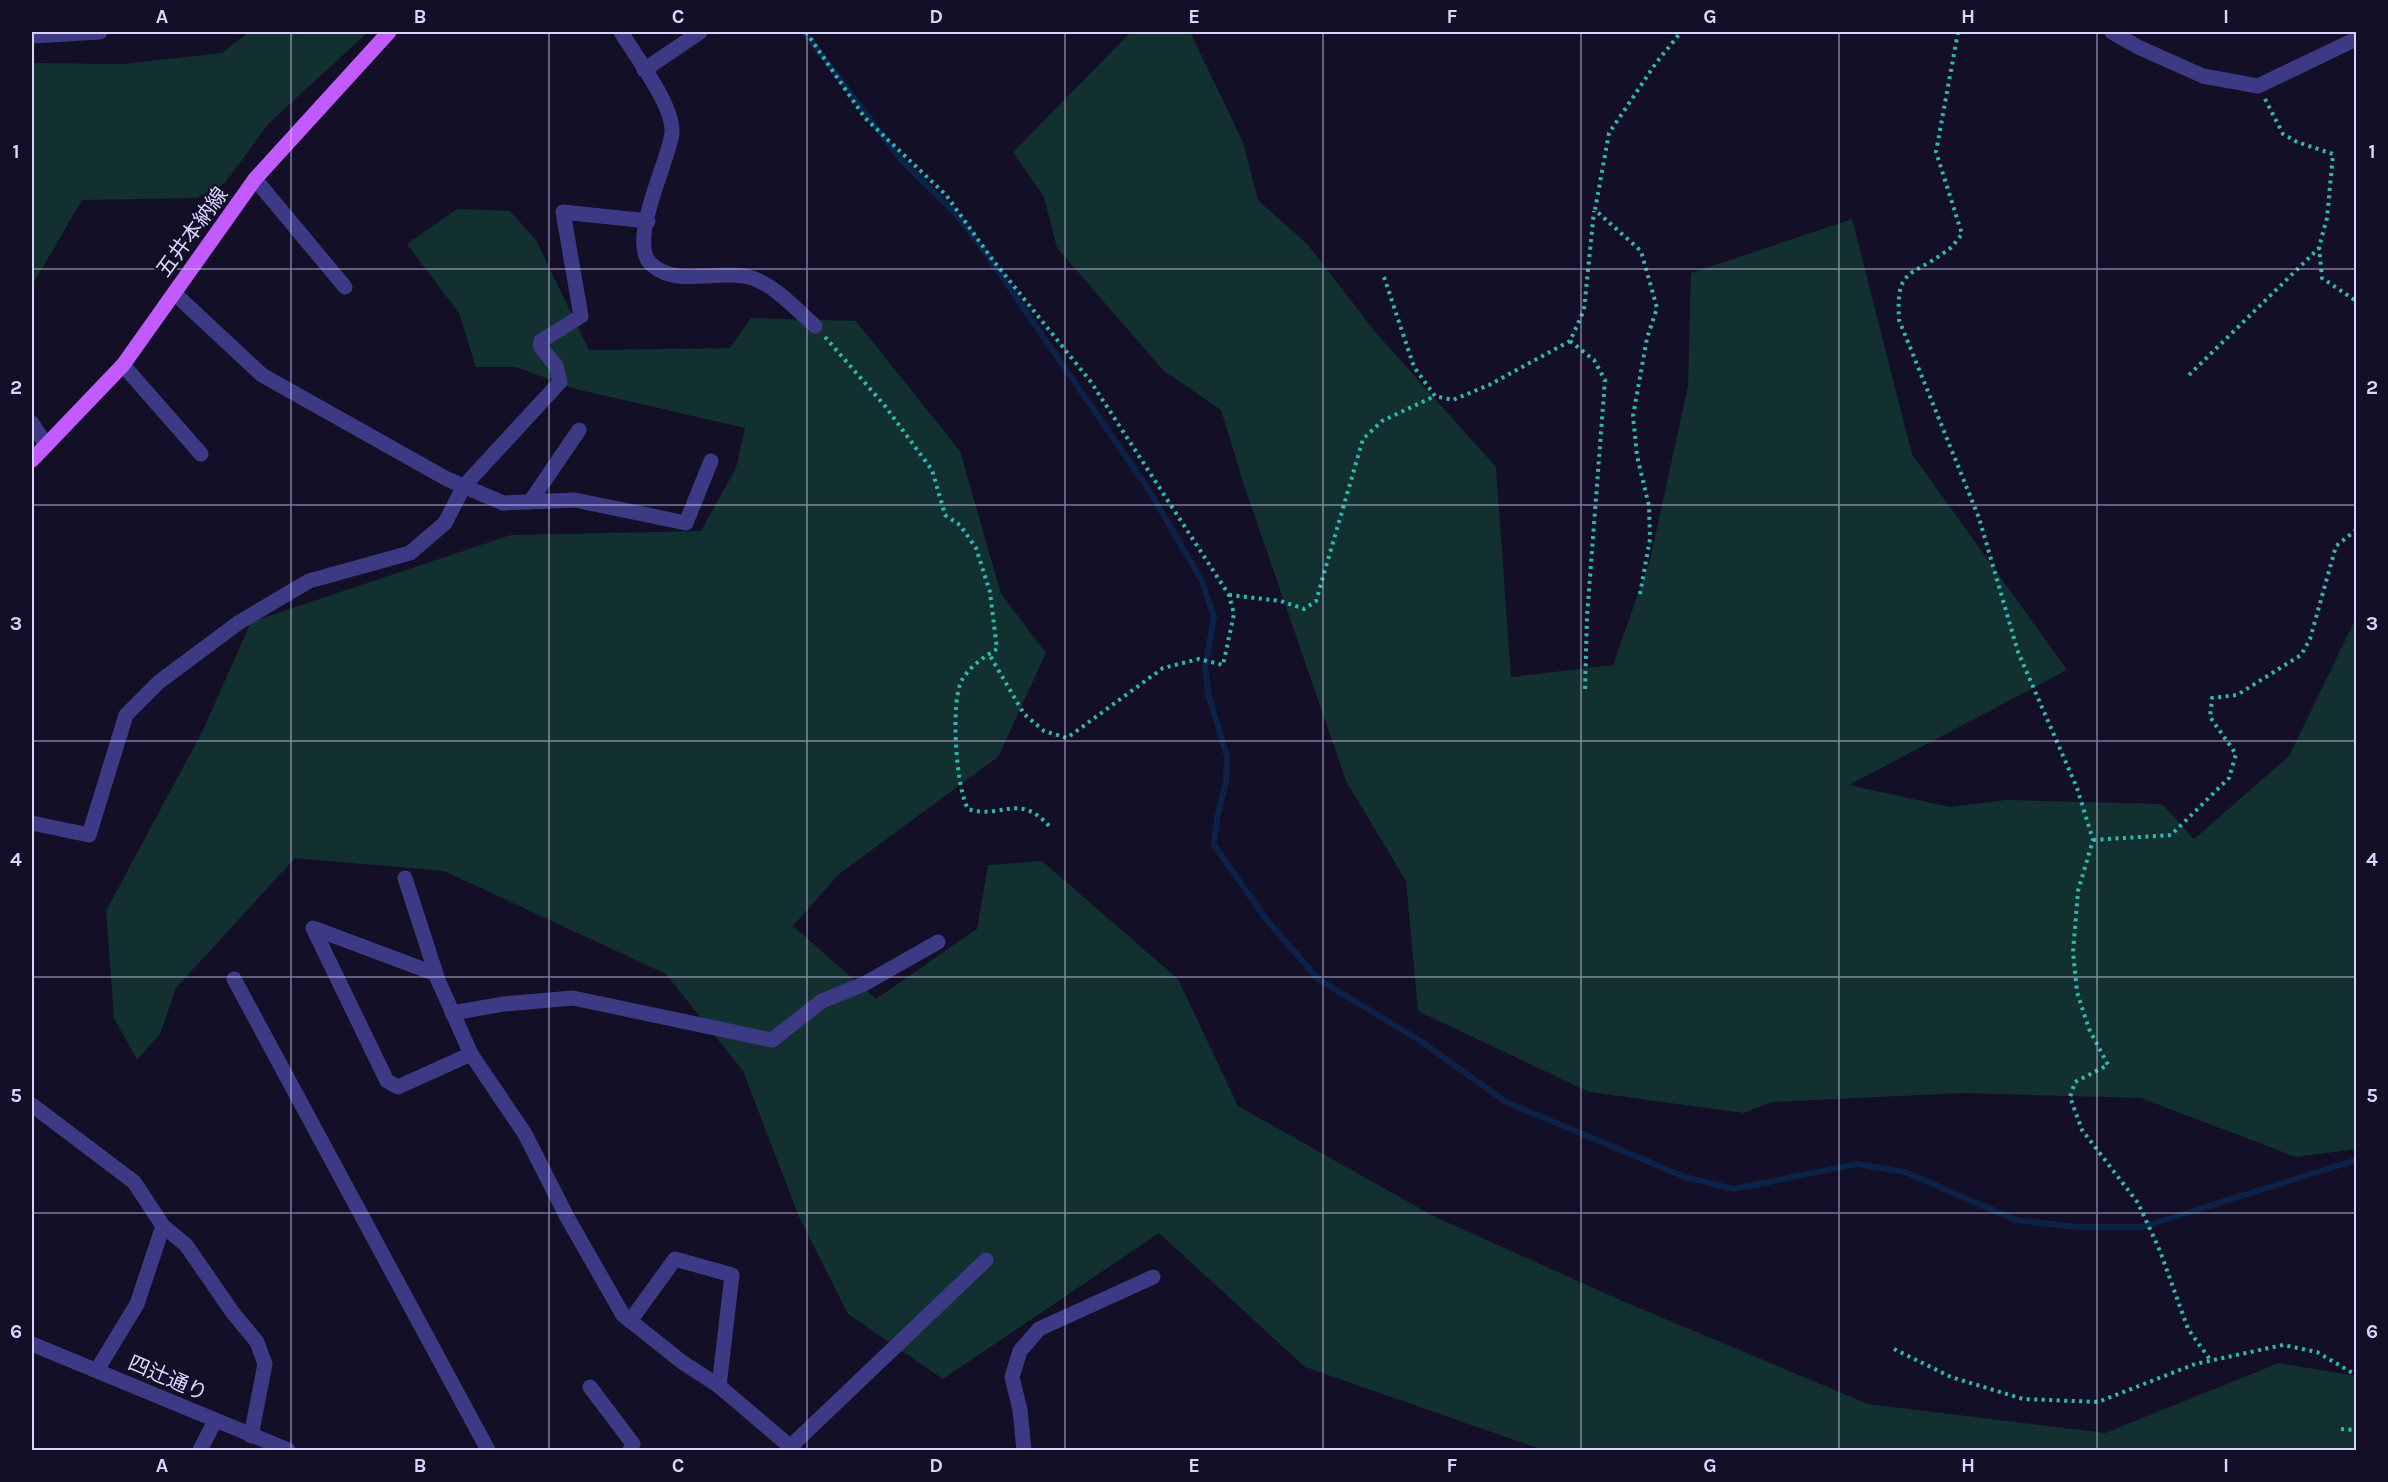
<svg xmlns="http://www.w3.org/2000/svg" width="2388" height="1482" viewBox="0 0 2388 1482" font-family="Karla,'Noto Sans JP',sans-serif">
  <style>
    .green { fill: #12302f }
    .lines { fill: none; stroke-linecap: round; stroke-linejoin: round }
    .stream { stroke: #0c2248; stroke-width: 6 }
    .path { stroke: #2fb8b0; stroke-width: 4; stroke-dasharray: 3 4.5; stroke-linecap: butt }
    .minor { stroke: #3d3a85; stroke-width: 15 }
    .tertiary { stroke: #3d3a85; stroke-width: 15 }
    .primary { stroke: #c25bff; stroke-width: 15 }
    .grid { fill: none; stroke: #d9d4ff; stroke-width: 1.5; stroke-opacity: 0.55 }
    .labels { text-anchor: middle; stroke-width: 4.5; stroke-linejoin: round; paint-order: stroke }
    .street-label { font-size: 21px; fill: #d9d4ff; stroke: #130f26 }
    .neatline { fill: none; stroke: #d9d4ff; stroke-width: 2 }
    .grid-label { font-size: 20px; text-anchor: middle; font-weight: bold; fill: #d9d4ff }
  </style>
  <rect width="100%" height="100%" fill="#130f26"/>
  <!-- green -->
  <g class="green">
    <path d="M 249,32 L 368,32 L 268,124 L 225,183 L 197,198 L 82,200 L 34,282 L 32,282 L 32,63 L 122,64 L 222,53 Z"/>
    <path d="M 1131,32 L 1190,32 L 1243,142 L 1258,200 L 1308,245 L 1376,333 L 1496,467 L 1511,677 L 1613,665 L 1650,560 L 1688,386 L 1691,273 L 1852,219 L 1912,454 L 2067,670 L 1849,785 L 1950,807 L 2006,800 L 2162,804 L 2194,839 L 2289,756 L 2356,618 L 2356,1149 L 2296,1157 L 2141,1098 L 1964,1093 L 1772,1102 L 1744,1113 L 1589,1092 L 1418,1011 L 1406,881 L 1346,781 L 1243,482 L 1221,410 L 1163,370 L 1057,248 L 1044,197 L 1013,152 Z"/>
    <path d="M 457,209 L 510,211 L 536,240 L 589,350 L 730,348 L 751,318 L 856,321 L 960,451 L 1001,594 L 1046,653 L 998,757 L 839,874 L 793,926 L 876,999 L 977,929 L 988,865 L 1042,861 L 1178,979 L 1238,1106 L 1433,1216 L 1627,1303 L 1868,1404 L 2105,1433 L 2279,1363 L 2356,1376 L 2356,1450 L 1543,1450 L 1305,1367 L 1159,1233 L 943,1379 L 848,1314 L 799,1217 L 743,1071 L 666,974 L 444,871 L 295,858 L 176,988 L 160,1034 L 137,1060 L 114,1018 L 106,911 L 203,730 L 251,622 L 511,535 L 701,531 L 736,468 L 745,428 L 576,389 L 516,367 L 476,367 L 459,313 L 407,244 Z"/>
  </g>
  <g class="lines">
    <!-- stream -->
    <path class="stream" d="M 804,32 L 900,159 L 957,215 L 985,252 L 1149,490 L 1202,581 L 1214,617 L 1205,667 L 1209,697 L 1227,756 L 1226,783 L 1217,818 L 1214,845 L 1266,919 L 1318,979 L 1419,1040 L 1506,1102 L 1685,1177 L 1734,1189 L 1856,1164 L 1905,1172 L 2016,1220 L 2076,1227 L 2142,1227 L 2356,1160"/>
    <!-- path -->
    <g class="path">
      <path d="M 806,32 L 865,118 L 946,195 L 992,259 L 1091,382 L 1229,595 L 1234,614 L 1223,665 L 1199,659 L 1163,668 L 1067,738 L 1044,731 L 1024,714 L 989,654"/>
      <path d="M 1958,32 L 1936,152 L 1962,234 C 1957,240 1952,248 1945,252 C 1910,278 1896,267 1899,320 L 1979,518 L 2018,652 L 2077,788 L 2093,840 L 2078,891 L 2073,952 L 2077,992 L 2089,1029 L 2108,1065 L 2075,1082 L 2070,1097 L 2082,1130 L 2138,1203 L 2160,1251 L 2188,1329 L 2211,1361"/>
      <path d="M 2265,99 L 2283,134 L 2297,142 L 2333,154 L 2327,218 L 2319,247 L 2322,278 L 2356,301"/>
      <path d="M 1384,277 L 1414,367 L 1435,396 L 1453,400 L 1489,385 L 1570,341 L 1584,310 L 1594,211"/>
      <path d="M 825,337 L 885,406 L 932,470 L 945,515 L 960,525 L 976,548 L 990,592 L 997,649 C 984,657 970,666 962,680 C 950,701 956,788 968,809 C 1003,820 1018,791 1050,827"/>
      <path d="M 1570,341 L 1594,360 L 1605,380 L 1587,616 L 1585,691"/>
      <path d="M 2189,375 L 2319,248"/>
      <path d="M 1640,594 L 1650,539 L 1649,506 L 1637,456 L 1633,416 L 1647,338 L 1657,308 L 1641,251 L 1595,210 L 1609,133 L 1656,63 L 1681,32"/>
      <path d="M 1229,595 L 1281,601 L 1304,609 L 1316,601 L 1363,439 L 1382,421 L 1435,396"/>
      <path d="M 2093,840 L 2171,835 L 2229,778 L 2236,754 L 2210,717 L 2212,698 L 2237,695 L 2301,655 L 2310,639 L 2336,546 L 2356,530"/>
      <path d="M 1894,1349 L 1951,1377 L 2023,1399 L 2098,1402 L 2195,1364 L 2283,1345 L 2317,1352 L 2356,1375"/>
      <path d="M 2341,1429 L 2356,1430"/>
    </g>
    <!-- minor -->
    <g class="minor">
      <path d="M 621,32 C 635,55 674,106 672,133 C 669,161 627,241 651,264 C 676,288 719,269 749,277 C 774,284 796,309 815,326"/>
      <path d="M 2112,32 L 2138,47 L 2203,76 L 2258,86 L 2356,39"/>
      <path d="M 32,36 L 100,32"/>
      <path d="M 644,70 L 700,32"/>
      <path d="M 255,179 L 345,287"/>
      <path d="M 174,293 L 262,375 L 447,479 L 503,503 L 575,500 L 686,523 L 711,461"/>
      <path d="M 123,365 L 201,454"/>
      <path d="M 32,423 L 46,445"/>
      <path d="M 530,502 L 579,430"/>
      <path d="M 32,823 L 89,835 L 126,715 L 159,682 L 238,623 L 309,581 L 410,553 L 445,523 L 464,486 L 560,382 L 556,366 L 540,346 L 541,341 L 581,316 L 563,212 L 648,221"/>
      <path d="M 405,878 L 438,980 L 471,1054 L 525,1134 L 567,1217 L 623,1315 L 682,1362 L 719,1386 L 794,1450"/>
      <path d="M 436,974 L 313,928 L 387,1081 L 398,1087 L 471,1054"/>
      <path d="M 234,979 L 488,1450"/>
      <path d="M 452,1013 L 504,1004 L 573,998 L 772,1040 L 822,1001 L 864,984 L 938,942"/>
      <path d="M 32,1105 L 134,1182 L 163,1226 L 186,1245 L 233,1313 L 257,1342 L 265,1364 L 251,1436"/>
      <path d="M 630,1321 L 675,1259 L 732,1275 L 719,1386"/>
      <path d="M 97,1370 L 137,1304 L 163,1226"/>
      <path d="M 590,1387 L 633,1444 L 630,1450"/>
      <path d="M 790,1447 L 986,1260"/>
      <path d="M 200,1450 L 215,1421"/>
      <path d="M 1024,1450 L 1020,1410 L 1012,1377 L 1020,1351 L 1039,1329 L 1153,1277"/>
    </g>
    <!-- tertiary -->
    <path class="tertiary" d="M 32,1344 L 288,1450"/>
    <!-- primary -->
    <path class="primary" d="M 32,460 L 123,365 L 255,179 L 389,32"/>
  </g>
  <!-- grid -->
  <path class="grid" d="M 291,32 L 291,1450M 549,32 L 549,1450M 807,32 L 807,1450M 1065,32 L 1065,1450M 1323,32 L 1323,1450M 1581,32 L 1581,1450M 1839,32 L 1839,1450M 2097,32 L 2097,1450M 32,269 L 2356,269M 32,505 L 2356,505M 32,741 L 2356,741M 32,977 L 2356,977M 32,1213 L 2356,1213"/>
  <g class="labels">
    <!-- street labels -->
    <g class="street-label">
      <text transform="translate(192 232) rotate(-54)" y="7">五井本納線</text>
      <text transform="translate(168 1378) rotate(23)" y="7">四辻通り</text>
    </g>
  </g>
  <!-- border -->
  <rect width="2388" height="1482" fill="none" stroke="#130f26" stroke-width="66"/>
  <rect x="33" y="33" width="2322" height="1416" class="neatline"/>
  <g class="grid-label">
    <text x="162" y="23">A</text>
    <text x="420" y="23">B</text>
    <text x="678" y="23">C</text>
    <text x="936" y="23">D</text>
    <text x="1194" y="23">E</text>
    <text x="1452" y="23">F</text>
    <text x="1710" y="23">G</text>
    <text x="1968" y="23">H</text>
    <text x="2226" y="23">I</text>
    <text x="16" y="158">1</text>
    <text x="2372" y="158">1</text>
    <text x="16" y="394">2</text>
    <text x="2372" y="394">2</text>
    <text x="16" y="630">3</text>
    <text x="2372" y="630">3</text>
    <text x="16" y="866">4</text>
    <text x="2372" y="866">4</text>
    <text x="16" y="1102">5</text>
    <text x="2372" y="1102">5</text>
    <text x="16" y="1338">6</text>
    <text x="2372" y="1338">6</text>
    <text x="162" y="1472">A</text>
    <text x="420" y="1472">B</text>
    <text x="678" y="1472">C</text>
    <text x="936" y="1472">D</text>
    <text x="1194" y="1472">E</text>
    <text x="1452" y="1472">F</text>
    <text x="1710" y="1472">G</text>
    <text x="1968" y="1472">H</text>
    <text x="2226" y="1472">I</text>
  </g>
</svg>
